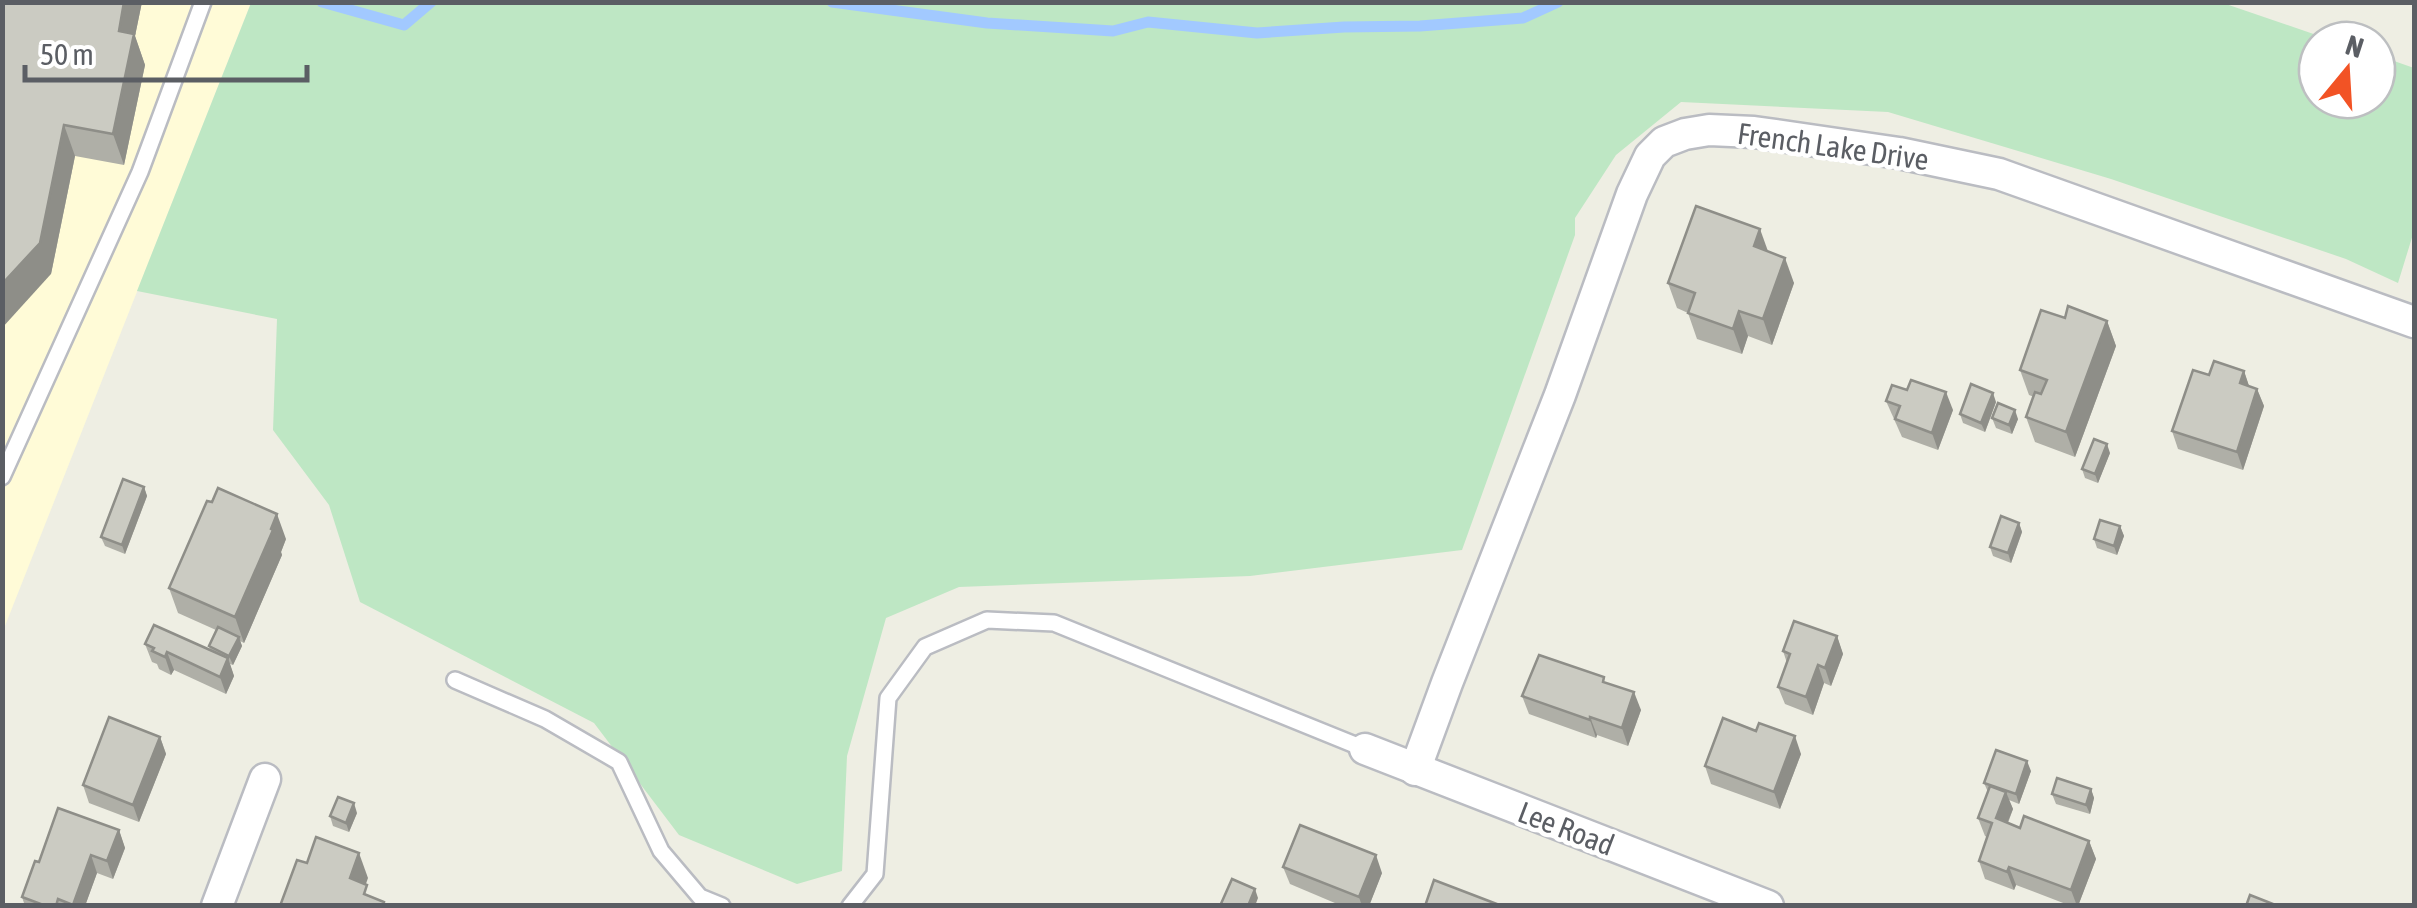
<svg xmlns="http://www.w3.org/2000/svg" width="2417" height="908" viewBox="0 0 2417 908" font-family="'Asap Condensed',sans-serif">
  <style>
    .commercial { fill: #fffbd7 }
    .green { fill: #bee7c4 }
    .lines { fill: none; stroke-linecap: round; stroke-linejoin: round }
    .stream { stroke: #a2c9ff; stroke-width: 11 }
    .service-casing { stroke: #babcc2; stroke-width: 20 }
    .minor-casing { stroke: #babcc2; stroke-width: 35 }
    .service { stroke: #fff; stroke-width: 15 }
    .minor { stroke: #fff; stroke-width: 30 }
    .wall { fill: #afafa7 }
    .shaded-wall { fill: #8e8e88 }
    .building { fill: #cbcbc2; stroke: #8e8e88; stroke-width: 2.5 }
    .labels { text-anchor: middle; stroke-width: 9; stroke-linejoin: round; paint-order: stroke }
    .street-label { font-size: 30px; fill: #5b5e64; stroke: #fff }
  </style>
  <rect width="100%" height="100%" fill="#eeeee3"/>
  <!-- commercial -->
  <path class="commercial" d="M 3,3 L 251,3 L 3,631 Z"/>
  <!-- green -->
  <path class="green" d="M 2220,2 L 2331,40 L 2317,40 L 2317,100 L 2377,100 L 2377,55 L 2414,68 L 2414,231 L 2398,283 L 2346,259 L 2111,179 L 1888,112 L 1681,102 L 1616,155 L 1575,218 L 1575,235 L 1462,550 L 1250,576 L 959,587 L 886,618 L 847,756 L 842,871 L 797,884 L 679,835 L 594,723 L 360,602 L 329,505 L 273,430 L 277,319 L 137,291 L 251,3 Z"/>
  <g class="lines">
    <!-- stream -->
    <g class="stream">
      <path d="M 322,2 L 404,25 L 431,2"/>
      <path d="M 832,2 L 987,23 L 1113,31 L 1148,22 L 1257,33 L 1344,27 L 1420,26 L 1523,18 L 1558,2"/>
    </g>
    <defs>
      <g id="service">
        <path d="M 2,477 L 140,172 L 203,2"/>
        <path d="M 455,680 L 545,719 L 619,762 L 661,851 L 700,897 L 722,906"/>
        <path d="M 850,906 L 875,874 L 888,698 L 925,647 L 987,620 L 1054,623 L 1365,749"/>
      </g>
      <g id="minor">
        <path d="M 1365,749 L 1768,906"/>
        <path d="M 1415,770 L 1447,683 L 1560,395 L 1632,194 L 1650,156 L 1664,142 L 1685,134 L 1709,130 L 1754,132 L 1899,153 L 1999,174 L 2414,322"/>
        <path d="M 217,906 L 265,779"/>
      </g>
    </defs>
    <!-- service casing -->
    <use href="#service" class="service-casing"/>
    <!-- minor casing -->
    <use href="#minor" class="minor-casing"/>
    <!-- service -->
    <use href="#service" class="service"/>
    <!-- minor -->
    <use href="#minor" class="minor"/>
  </g>
  <!-- wall -->
  <g class="wall">
    <path d="M 2,2 L 142,2 L 135,36 L 145,65 L 124,165 L 75,156 L 51,274 Z"/>
    <path d="M 1768,251 L 1794,283 L 1772,345 L 1748,336 L 1742,354 L 1697,339 L 1688,313 L 1677,308 L 1668,283 Z"/>
    <path d="M 2065,318 L 2107,321 L 2116,346 L 2075,457 L 2035,442 L 2026,417 L 2034,397 L 2029,395 L 2020,370 Z"/>
    <path d="M 2244,371 L 2249,386 L 2257,389 L 2264,406 L 2243,470 L 2178,449 L 2172,431 L 2209,375 Z"/>
    <path d="M 1886,401 L 1953,410 L 1938,450 L 1902,437 Z"/>
    <path d="M 1996,402 L 1985,432 L 1963,423 L 1960,414 Z"/>
    <path d="M 1992,418 L 2018,419 L 2012,434 L 1996,428 Z"/>
    <path d="M 2110,453 L 2098,483 L 2085,478 L 2082,469 Z"/>
    <path d="M 144,487 L 147,496 L 125,554 L 105,546 L 101,537 Z"/>
    <path d="M 2019,523 L 2022,532 L 2011,563 L 1993,556 L 1990,547 Z"/>
    <path d="M 2120,526 L 2124,536 L 2117,555 L 2097,548 L 2094,539 Z"/>
    <path d="M 286,539 L 281,552 L 282,555 L 244,643 L 240,641 L 242,646 L 233,665 L 230,664 L 234,676 L 226,694 L 174,670 L 171,675 L 159,669 L 157,664 L 152,662 L 145,644 L 210,650 L 209,646 L 216,630 L 178,613 L 169,588 Z"/>
    <path d="M 1837,636 L 1843,654 L 1831,686 L 1824,683 L 1813,715 L 1785,704 L 1778,687 L 1787,663 L 1783,651 Z"/>
    <path d="M 1606,683 L 1641,710 L 1628,746 L 1597,735 L 1596,738 L 1529,714 L 1522,696 Z"/>
    <path d="M 1756,731 L 1801,754 L 1780,809 L 1711,784 L 1705,766 Z"/>
    <path d="M 160,737 L 166,754 L 139,822 L 89,803 L 83,785 Z"/>
    <path d="M 2031,771 L 2019,804 L 2009,800 L 2013,809 L 2008,823 L 2020,828 L 2089,841 L 2096,859 L 2078,906 L 2071,906 L 2016,885 L 2014,890 L 1985,879 L 1979,861 L 1987,837 L 1985,836 L 1978,818 L 1988,792 L 1984,783 Z"/>
    <path d="M 2091,789 L 2094,798 L 2090,814 L 2056,804 L 2052,794 Z"/>
    <path d="M 357,813 L 349,832 L 333,826 L 330,816 Z"/>
    <path d="M 119,830 L 125,848 L 113,879 L 97,873 L 85,906 L 25,906 L 22,897 L 39,862 Z"/>
    <path d="M 1283,867 L 1382,873 L 1369,906 L 1342,906 L 1290,884 Z"/>
  </g>
  <!-- shaded-wall -->
  <g class="shaded-wall">
    <path d="M 124,2 L 142,2 L 135,36 L 145,65 L 124,165 L 113,134 L 119,31 Z"/>
    <path d="M 64,125 L 75,156 L 51,274 L 2,328 L 2,284 Z"/>
    <path d="M 1760,229 L 1769,254 L 1754,246 Z"/>
    <path d="M 1785,258 L 1794,283 L 1772,345 L 1763,319 Z"/>
    <path d="M 1739,311 L 1748,336 L 1742,354 L 1733,329 Z"/>
    <path d="M 2107,321 L 2116,346 L 2075,457 L 2066,432 Z"/>
    <path d="M 2244,371 L 2250,389 L 2240,383 Z"/>
    <path d="M 2257,389 L 2264,406 L 2243,470 L 2237,452 Z"/>
    <path d="M 1946,392 L 1953,410 L 1938,450 L 1932,433 Z"/>
    <path d="M 1993,393 L 1996,402 L 1985,432 L 1981,423 Z"/>
    <path d="M 2015,410 L 2018,419 L 2012,434 L 2009,425 Z"/>
    <path d="M 2107,444 L 2110,453 L 2098,483 L 2095,474 Z"/>
    <path d="M 144,487 L 147,496 L 125,554 L 122,545 Z"/>
    <path d="M 277,514 L 286,539 L 281,552 L 282,555 L 244,643 L 235,617 Z"/>
    <path d="M 2019,523 L 2022,532 L 2011,563 L 2008,553 Z"/>
    <path d="M 2120,526 L 2124,536 L 2117,555 L 2114,546 Z"/>
    <path d="M 1837,636 L 1843,654 L 1831,686 L 1825,668 Z"/>
    <path d="M 239,637 L 242,646 L 233,665 L 229,656 Z"/>
    <path d="M 167,652 L 174,670 L 171,675 L 165,657 Z"/>
    <path d="M 228,658 L 234,676 L 226,694 L 220,677 Z"/>
    <path d="M 1818,665 L 1824,683 L 1813,715 L 1806,697 Z"/>
    <path d="M 1634,692 L 1641,710 L 1628,746 L 1622,728 Z"/>
    <path d="M 1590,717 L 1597,735 L 1596,738 L 1590,720 Z"/>
    <path d="M 1795,736 L 1801,754 L 1780,809 L 1774,792 Z"/>
    <path d="M 160,737 L 166,754 L 139,822 L 133,805 Z"/>
    <path d="M 2027,761 L 2031,771 L 2019,804 L 2016,794 Z"/>
    <path d="M 2091,789 L 2094,798 L 2090,814 L 2086,805 Z"/>
    <path d="M 2006,792 L 2013,809 L 2002,836 L 1996,818 Z"/>
    <path d="M 354,803 L 357,813 L 349,832 L 346,823 Z"/>
    <path d="M 119,830 L 125,848 L 113,879 L 107,861 Z"/>
    <path d="M 2089,841 L 2096,859 L 2078,906 L 2077,906 L 2071,890 Z"/>
    <path d="M 359,853 L 368,878 L 359,904 L 350,878 Z"/>
    <path d="M 91,855 L 97,873 L 85,906 L 73,906 Z"/>
    <path d="M 1376,855 L 1382,873 L 1369,906 L 1362,906 L 1359,897 Z"/>
    <path d="M 2009,867 L 2016,885 L 2014,890 L 2007,872 Z"/>
    <path d="M 1255,889 L 1258,898 L 1255,906 L 1248,906 Z"/>
  </g>
  <!-- building -->
  <g class="building">
    <path d="M 2,2 L 124,2 L 119,31 L 134,34 L 113,134 L 64,125 L 40,243 L 2,284 Z"/>
    <path d="M 1696,206 L 1760,229 L 1754,246 L 1785,258 L 1763,319 L 1739,311 L 1733,329 L 1688,313 L 1695,293 L 1668,283 Z"/>
    <path d="M 2068,306 L 2107,321 L 2066,432 L 2026,417 L 2035,392 L 2041,394 L 2047,380 L 2020,370 L 2041,310 L 2065,318 Z"/>
    <path d="M 2214,361 L 2244,371 L 2240,383 L 2257,389 L 2237,452 L 2172,431 L 2193,370 L 2209,375 Z"/>
    <path d="M 1911,380 L 1946,392 L 1932,433 L 1895,419 L 1900,406 L 1886,401 L 1892,385 L 1907,390 Z"/>
    <path d="M 1971,384 L 1993,393 L 1981,423 L 1960,414 Z"/>
    <path d="M 1998,403 L 2015,410 L 2009,425 L 1992,418 Z"/>
    <path d="M 2094,439 L 2107,444 L 2095,474 L 2082,469 Z"/>
    <path d="M 123,479 L 144,487 L 122,545 L 101,537 Z"/>
    <path d="M 218,488 L 277,514 L 271,529 L 273,530 L 235,617 L 169,588 L 207,501 L 212,502 Z"/>
    <path d="M 2001,516 L 2019,523 L 2008,553 L 1990,547 Z"/>
    <path d="M 2100,520 L 2120,526 L 2114,546 L 2094,539 Z"/>
    <path d="M 1794,621 L 1837,636 L 1825,668 L 1818,665 L 1806,697 L 1778,687 L 1790,654 L 1783,651 Z"/>
    <path d="M 154,625 L 228,658 L 220,677 L 167,652 L 165,657 L 152,651 L 154,648 L 145,644 Z"/>
    <path d="M 218,627 L 239,637 L 229,656 L 209,646 Z"/>
    <path d="M 1539,655 L 1604,677 L 1603,682 L 1634,692 L 1622,728 L 1590,717 L 1590,720 L 1522,696 Z"/>
    <path d="M 109,717 L 160,737 L 133,805 L 83,785 Z"/>
    <path d="M 1723,718 L 1756,731 L 1759,723 L 1795,736 L 1774,792 L 1705,766 Z"/>
    <path d="M 1996,750 L 2027,761 L 2016,794 L 1984,783 Z"/>
    <path d="M 2057,778 L 2091,789 L 2086,805 L 2052,794 Z"/>
    <path d="M 1990,786 L 2006,792 L 1996,818 L 2020,828 L 2024,816 L 2089,841 L 2071,890 L 2009,867 L 2007,872 L 1979,861 L 1992,823 L 1978,818 Z"/>
    <path d="M 338,797 L 354,803 L 346,823 L 330,816 Z"/>
    <path d="M 58,808 L 119,830 L 107,861 L 91,855 L 73,905 L 58,899 L 56,906 L 46,906 L 22,897 L 35,861 L 39,862 Z"/>
    <path d="M 1300,825 L 1376,855 L 1359,897 L 1283,867 Z"/>
    <path d="M 316,837 L 359,853 L 350,878 L 367,885 L 364,894 L 384,902 L 383,906 L 280,906 L 297,860 L 307,863 Z"/>
    <path d="M 1232,879 L 1255,889 L 1248,906 L 1220,906 Z"/>
    <path d="M 1434,880 L 1502,906 L 1425,906 Z"/>
    <path d="M 2250,895 L 2278,906 L 2246,906 Z"/>
  </g>
  <g class="labels">
    <!-- street labels -->
    <g class="street-label">
      <text transform="translate(1833 147) rotate(8)" y="10">French Lake Drive</text>
      <text transform="translate(1566 829) rotate(21)" y="10">Lee Road</text>
    </g>
  </g>
  <!-- border -->
  <rect width="2417" height="908" fill="none" stroke="#5b5e64" stroke-width="10"/>
  <!-- north arrow -->
  <g transform="translate(2347 70) rotate(18)"><circle r="48" fill="#ffffff" stroke="#bdbfc1" stroke-width="2.5"/>
  <path d="M0-8L18 38L0 25L-18 38Z" fill="#f25325"/>
  <text y="-15" font-size="28" font-weight="bold" text-anchor="middle" fill="#5b5e64">N</text>
  </g>
  <!-- scale -->
  <path d="M25 65v15h282v-15" fill="none" stroke="#5b5e64" stroke-width="5"/>
  <text x="40" y="65" font-size="30" fill="#5b5e64" stroke="#ffffff" stroke-width="8" paint-order="stroke">50 m</text>
</svg>
